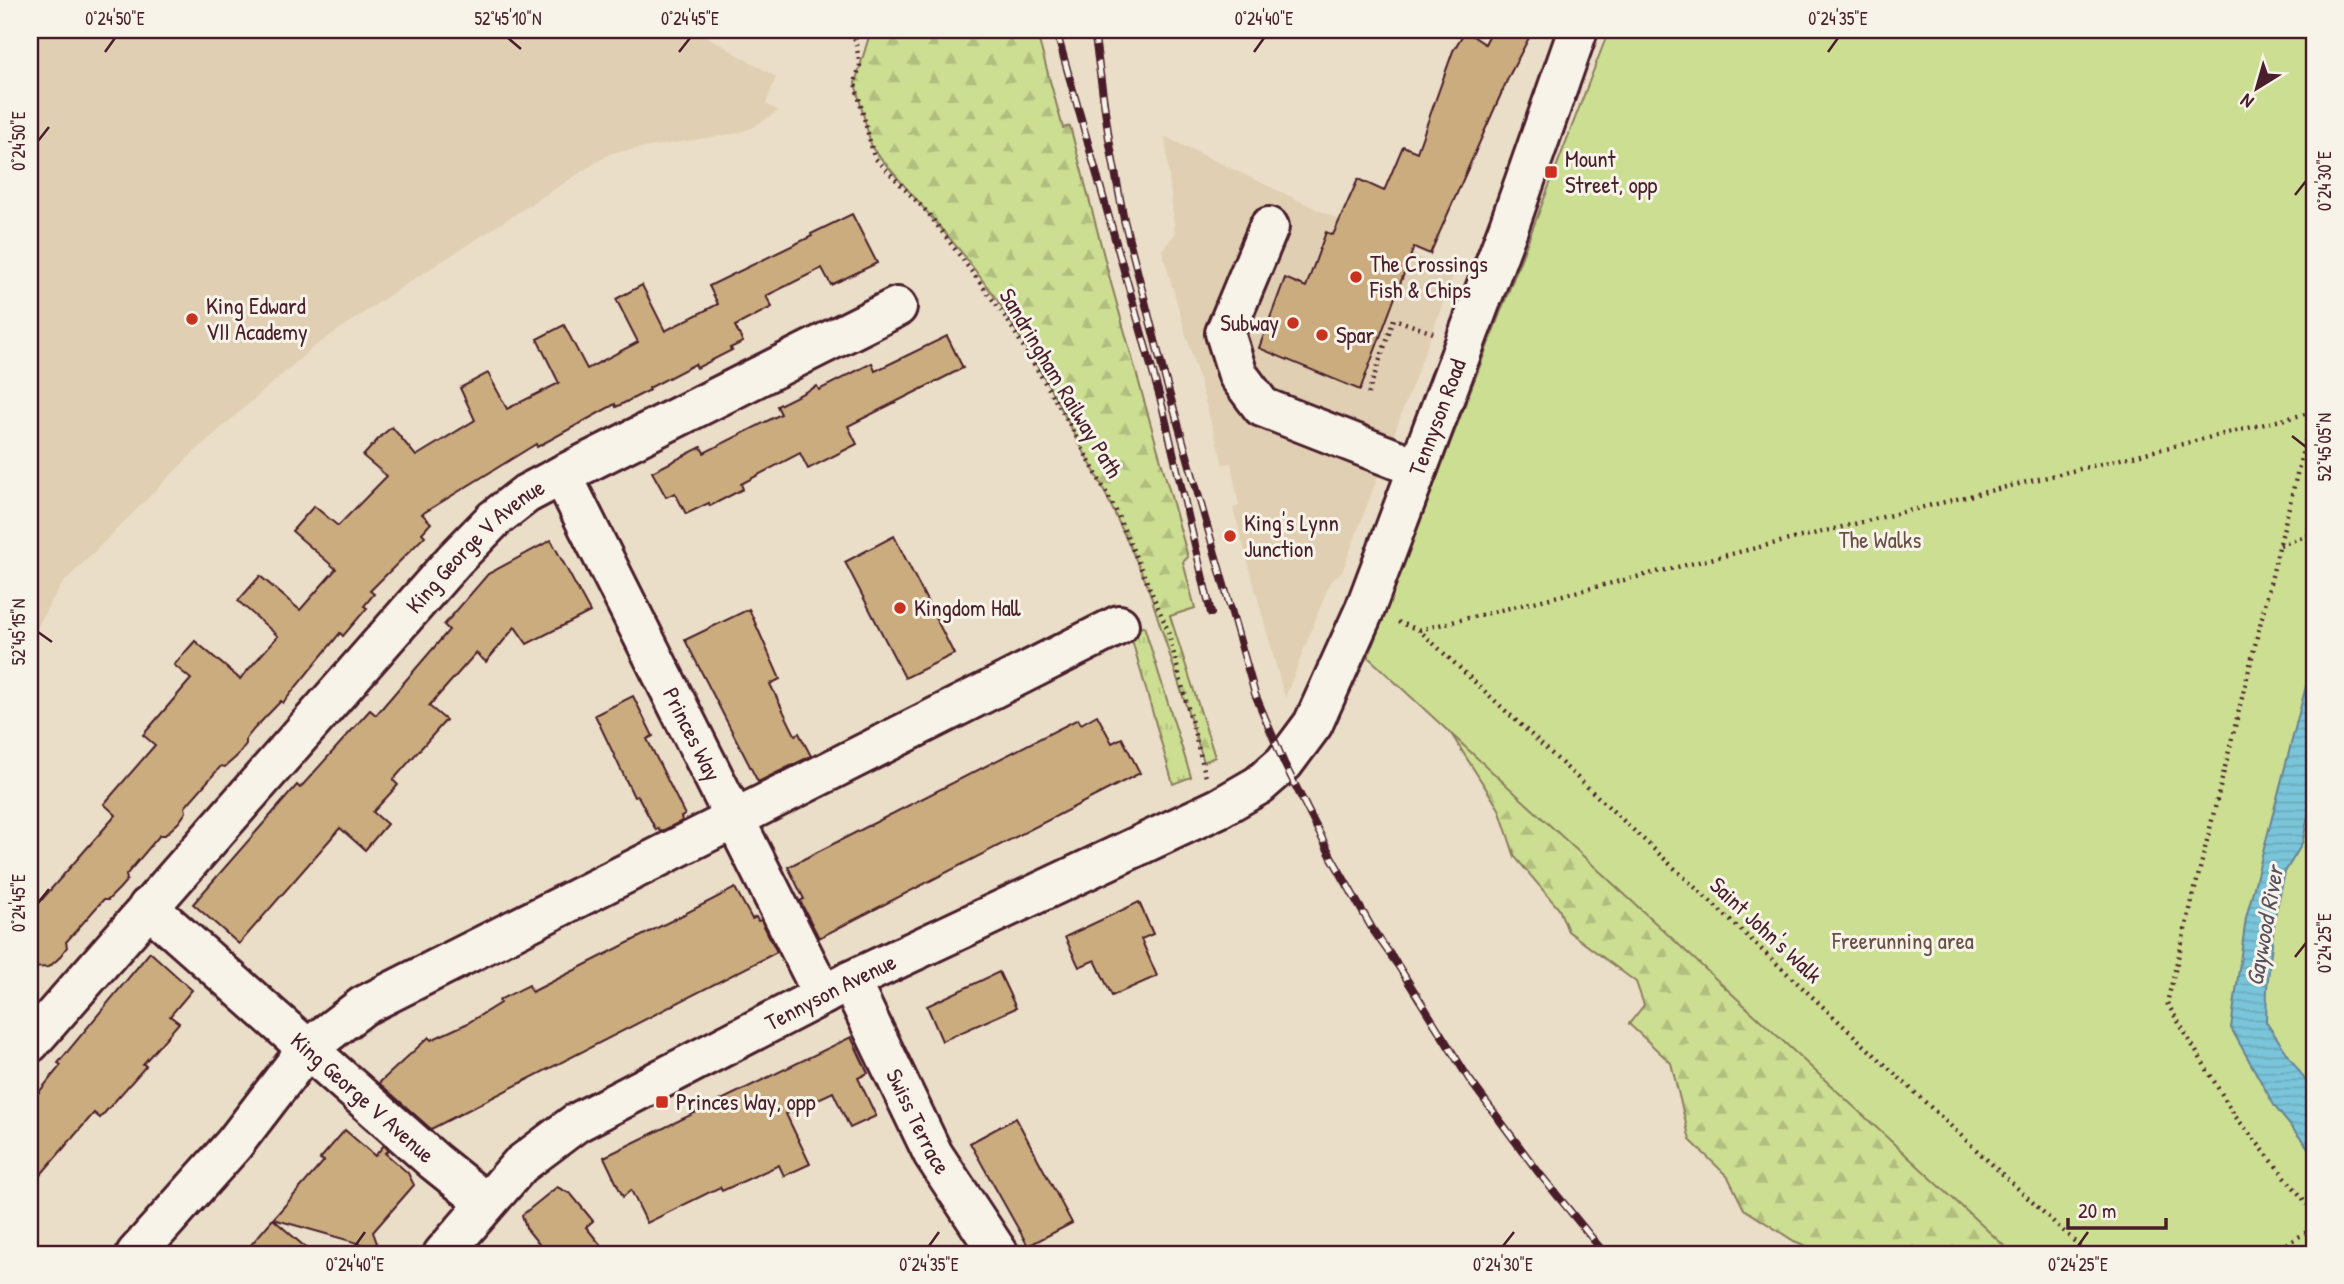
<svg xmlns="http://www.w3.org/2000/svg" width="2344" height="1284" viewBox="0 0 2344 1284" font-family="'Patrick Hand',sans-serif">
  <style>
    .built { fill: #e0cfb2 }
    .grass { fill: url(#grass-tufts); stroke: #8b7e5e; stroke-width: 2 }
    .forest { fill: url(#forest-firs); stroke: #8b7e5e; stroke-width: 2 }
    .park { fill: #ccde92; stroke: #8b7e5e; stroke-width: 2 }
    .water { fill: url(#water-rules); stroke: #678394; stroke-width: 2 }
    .building { fill: #caac7f; stroke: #4a1f2b; stroke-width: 2 }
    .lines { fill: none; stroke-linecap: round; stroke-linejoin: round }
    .minor-casing { stroke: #4a1f2b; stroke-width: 44 }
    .major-casing { stroke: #4a1f2b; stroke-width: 44 }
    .path { stroke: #4a1f2b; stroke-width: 4.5; stroke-dasharray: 2 5; stroke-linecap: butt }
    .minor { stroke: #f7f3e8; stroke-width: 38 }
    .major { stroke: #f7f3e8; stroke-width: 38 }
    .rail-casing { stroke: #4a1f2b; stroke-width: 8 }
    .rail { stroke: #f7f3e8; stroke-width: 5; stroke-dasharray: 16; stroke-linecap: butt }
    .ticks { fill: none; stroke: #4a1f2b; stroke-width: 2.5 }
    .poi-dot { fill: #c8321e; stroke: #f7f3e8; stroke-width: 2.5 }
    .labels { text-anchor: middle; stroke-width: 6; stroke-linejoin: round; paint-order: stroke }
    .poi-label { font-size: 23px; fill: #4a1f2b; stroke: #f7f3e8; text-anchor: start }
    .street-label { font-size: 23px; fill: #4a1f2b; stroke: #f7f3e8 }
    .park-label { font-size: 23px; fill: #6a4f45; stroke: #f7f3e8 }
    .water-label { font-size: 24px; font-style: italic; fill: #585160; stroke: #f7f3e8 }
    .neatline { fill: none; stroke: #4a1f2b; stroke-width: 2.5 }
    .ticks-label { font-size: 18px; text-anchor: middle; fill: #4a1f2b }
  </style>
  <defs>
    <pattern id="grass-tufts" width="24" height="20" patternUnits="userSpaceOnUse" patternTransform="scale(1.75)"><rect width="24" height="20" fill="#ccde92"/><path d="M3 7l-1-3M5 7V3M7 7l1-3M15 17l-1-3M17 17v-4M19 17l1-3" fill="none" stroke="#b1be7e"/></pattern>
    <pattern id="forest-firs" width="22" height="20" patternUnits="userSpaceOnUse" patternTransform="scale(1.75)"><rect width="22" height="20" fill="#ccde92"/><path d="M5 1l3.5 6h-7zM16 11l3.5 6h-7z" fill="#b1be7e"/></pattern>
    <pattern id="water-rules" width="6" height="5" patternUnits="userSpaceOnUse" patternTransform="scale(1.75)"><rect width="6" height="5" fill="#7ac5da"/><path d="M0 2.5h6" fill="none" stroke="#6ba9bb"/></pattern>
  </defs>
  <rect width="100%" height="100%" fill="#eadec8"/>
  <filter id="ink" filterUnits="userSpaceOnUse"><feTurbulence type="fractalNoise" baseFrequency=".0143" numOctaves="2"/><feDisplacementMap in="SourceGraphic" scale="14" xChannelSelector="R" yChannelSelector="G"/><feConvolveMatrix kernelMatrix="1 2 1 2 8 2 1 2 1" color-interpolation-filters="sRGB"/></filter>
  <g filter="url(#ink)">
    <!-- built -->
    <g class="built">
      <path d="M 30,30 L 696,30 L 776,77 L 766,104 L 778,111 L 752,128 L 738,133 L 611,153 L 397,290 L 312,348 L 193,453 L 64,582 L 50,603 L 30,641 Z"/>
      <path d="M 1165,137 L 1454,274 L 1342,572 L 1330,582 L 1285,698 L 1233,508 L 1239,506 L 1231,463 L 1223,464 L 1162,250 L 1175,234 Z"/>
    </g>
    <!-- grass -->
    <path class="grass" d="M 1144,626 L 1191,777 L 1173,784 L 1130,633 Z"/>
    <!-- forest -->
    <g class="forest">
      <path d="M 871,30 L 1036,30 L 1063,128 L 1070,126 L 1111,283 L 1188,557 L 1183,562 L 1195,608 L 1170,616 L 1215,757 L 1204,762 L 1147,584 L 1102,486 L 1049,386 L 1000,304 L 963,254 L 872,148 L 855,83 Z"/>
      <path d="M 1436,710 L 2110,1254 L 1827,1254 L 1794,1241 L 1744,1209 L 1728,1177 L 1690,1140 L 1671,1063 L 1629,1024 L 1644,1005 L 1636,982 L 1568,931 L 1559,909 L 1515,857 L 1499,809 Z"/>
    </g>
    <!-- park -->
    <path class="park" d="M 1609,30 L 2314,30 L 2314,1254 L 2013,1254 L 1368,657 Z"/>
    <!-- water -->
    <path class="water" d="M 2314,655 L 2314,789 L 2302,844 L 2285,872 L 2275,916 L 2267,988 L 2266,1022 L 2314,1093 L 2314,1155 L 2275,1107 L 2231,1028 L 2246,918 Z"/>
    <!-- building -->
    <g class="building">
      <path d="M 1492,30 L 1533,30 L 1509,76 L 1430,254 L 1414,247 L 1360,390 L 1259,348 L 1285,278 L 1306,287 L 1326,232 L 1333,235 L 1358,179 L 1384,191 L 1403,146 L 1417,152 L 1453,51 L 1465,31 L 1485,44 Z"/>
      <path d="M 852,214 L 877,263 L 831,285 L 822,268 L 766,296 L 772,307 L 735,326 L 743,342 L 730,348 L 732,350 L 697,368 L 695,364 L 649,388 L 650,390 L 616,407 L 615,404 L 537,447 L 536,444 L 422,514 L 431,523 L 422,533 L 425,536 L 370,591 L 374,594 L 364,606 L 367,608 L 343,636 L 340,633 L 283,703 L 281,701 L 254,729 L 246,739 L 246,744 L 236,757 L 225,767 L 221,766 L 185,807 L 186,812 L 179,822 L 165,835 L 160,835 L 126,875 L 127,880 L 119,889 L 108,900 L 103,900 L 66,942 L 67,947 L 58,959 L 49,967 L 30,968 L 30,913 L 116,815 L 104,804 L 155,745 L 143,735 L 191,679 L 174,665 L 195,641 L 240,679 L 278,636 L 238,601 L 260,576 L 300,610 L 336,569 L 292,531 L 314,506 L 338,526 L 387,476 L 363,456 L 381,436 L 392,427 L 416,456 L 475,420 L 460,388 L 488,373 L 507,409 L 559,383 L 537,339 L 564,325 L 587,369 L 638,342 L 616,299 L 642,285 L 665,331 L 718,304 L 709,286 L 812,236 L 811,234 Z"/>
      <path d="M 947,336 L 963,368 L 848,426 L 857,444 L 808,469 L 800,453 L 741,484 L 743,489 L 710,506 L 709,503 L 686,514 L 675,493 L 666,497 L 652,472 L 701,447 L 704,453 L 781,414 L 777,406 L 817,386 L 819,390 L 872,363 L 875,371 Z"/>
      <path d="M 894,536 L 954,654 L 905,678 L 845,562 Z"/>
      <path d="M 551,540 L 590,612 L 527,644 L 515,627 L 486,662 L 476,653 L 429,706 L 446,720 L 393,780 L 398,785 L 373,812 L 387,824 L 365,850 L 340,828 L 239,944 L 193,904 L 297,785 L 300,788 L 370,710 L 376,715 L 449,630 L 444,625 L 488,574 Z"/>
      <path d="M 749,609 L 780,679 L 770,684 L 795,735 L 799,733 L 811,756 L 758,782 L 685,640 Z"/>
      <path d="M 633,696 L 653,736 L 647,739 L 685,815 L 681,817 L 682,821 L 660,832 L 658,828 L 656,830 L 638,796 L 634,797 L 595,715 Z"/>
      <path d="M 1097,715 L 1112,743 L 1122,738 L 1140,773 L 819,938 L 800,901 L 804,899 L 788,867 L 1078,719 L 1081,724 Z"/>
      <path d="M 735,888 L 752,919 L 756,917 L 758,921 L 761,920 L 777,952 L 431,1129 L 379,1083 L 429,1037 L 431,1040 L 466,1024 L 500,1003 L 499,1000 L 529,985 L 532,992 Z"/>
      <path d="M 1139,902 L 1153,934 L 1141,939 L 1157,976 L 1112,996 L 1095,960 L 1079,967 L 1065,937 Z"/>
      <path d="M 150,952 L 192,990 L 170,1016 L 179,1023 L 143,1064 L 146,1066 L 100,1118 L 94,1113 L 30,1187 L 30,1103 L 61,1065 L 58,1063 Z"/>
      <path d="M 999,972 L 1016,1008 L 942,1041 L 927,1006 Z"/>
      <path d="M 851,1037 L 868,1073 L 858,1078 L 876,1116 L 850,1128 L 833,1092 L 786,1114 L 810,1164 L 784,1176 L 779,1165 L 722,1191 L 720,1187 L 647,1223 L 631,1190 L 623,1197 L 604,1157 Z"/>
      <path d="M 1016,1118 L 1072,1223 L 1028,1246 L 970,1143 Z"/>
      <path d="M 345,1130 L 375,1156 L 384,1145 L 389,1151 L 385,1153 L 408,1173 L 414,1185 L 373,1232 L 379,1249 L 273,1219 L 324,1161 L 320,1159 Z"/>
      <path d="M 557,1187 L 571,1194 L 593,1221 L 586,1227 L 608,1254 L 547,1254 L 526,1228 L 522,1215 Z"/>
      <path d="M 273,1219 L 313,1254 L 243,1254 Z"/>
    </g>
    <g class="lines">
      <defs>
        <g id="minor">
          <path d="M 1269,227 L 1225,333 L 1238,375 L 1262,407 L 1418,468"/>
          <path id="s1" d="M 562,475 L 823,995"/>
          <path id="s2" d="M 148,907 L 434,1161 L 485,1202"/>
          <path id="s3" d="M 850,981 L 933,1154 L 999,1254"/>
          <path id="s4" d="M 30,1043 L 455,559 L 494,519 L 526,494 L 562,475 L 897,307"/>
          <path d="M 136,1254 L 234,1144 L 307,1049 L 363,1006 L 1119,625"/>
        </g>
        <g id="major">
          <path id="s5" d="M 443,1254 L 520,1165 L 576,1123 L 850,981 L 1219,808 L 1259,785 L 1284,763 L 1313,724 L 1365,609 L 1509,226 L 1578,30"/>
        </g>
      </defs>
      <!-- minor casing -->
      <use href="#minor" class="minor-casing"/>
      <!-- major casing -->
      <use href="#major" class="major-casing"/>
      <!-- path -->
      <g class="path">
        <path d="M 842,30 L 855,39 L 860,65 L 855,83 L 874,157 L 928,213 L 1007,319 L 1066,418 L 1115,509 L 1167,628 L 1206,777"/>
        <path d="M 855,39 L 859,30"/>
        <path d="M 1368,394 L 1394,319 L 1433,333"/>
        <path d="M 2314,405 L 2167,1003 L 2235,1116 L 2314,1212"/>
        <path d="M 2280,545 L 2314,533"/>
        <path d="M 1398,622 L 1419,630 L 2088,1254"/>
        <path d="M 1419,630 L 2314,412"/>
        <path d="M 2268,1254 L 2314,1228"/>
      </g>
      <!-- minor -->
      <use href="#minor" class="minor"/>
      <!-- major -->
      <use href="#major" class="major"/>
      <defs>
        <g id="rail">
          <path d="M 1056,30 L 1162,405 L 1211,613"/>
          <path d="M 1094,30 L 1109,139 L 1124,220 L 1163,371 L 1255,694 L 1284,763 L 1332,858 L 1373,930 L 1399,967 L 1469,1079 L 1539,1173 L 1605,1254"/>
        </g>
      </defs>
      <!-- rail casing -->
      <use href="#rail" class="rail-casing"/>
      <!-- rail -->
      <use href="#rail" class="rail"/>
    </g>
  </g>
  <!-- ticks -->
  <path class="ticks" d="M 508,38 L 521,49M 105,52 L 115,38M 679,52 L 690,38M 1254,52 L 1264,38M 1828,52 L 1838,38M 38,141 L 49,127M 2295,195 L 2306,181M 2292,436 L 2306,447M 38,632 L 52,642M 38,903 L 49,889M 2295,957 L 2306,943M 355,1246 L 365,1232M 929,1246 L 939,1232M 1503,1246 L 1514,1232M 2078,1246 L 2088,1232"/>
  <!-- markers -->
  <g class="poi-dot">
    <rect x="1544" y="165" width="14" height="14" rx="3.5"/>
    <circle cx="1356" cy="277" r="7"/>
    <circle cx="192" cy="319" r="7"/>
    <circle cx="1293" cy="323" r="7"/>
    <circle cx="1322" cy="335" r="7"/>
    <circle cx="1230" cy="536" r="7"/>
    <circle cx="900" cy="608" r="7"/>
    <rect x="655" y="1095" width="14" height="14" rx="3.5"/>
  </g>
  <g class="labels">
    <!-- poi labels -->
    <g class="poi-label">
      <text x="1565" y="167">Mount<tspan x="1565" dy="26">Street, opp</tspan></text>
      <text x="1370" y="272">The Crossings<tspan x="1370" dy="26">Fish &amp; Chips</tspan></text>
      <text x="206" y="314">King Edward<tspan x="206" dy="26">VII Academy</tspan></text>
      <text x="1279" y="331" text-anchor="end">Subway</text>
      <text x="1336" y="343">Spar</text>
      <text x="1244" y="531">King's Lynn<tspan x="1244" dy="26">Junction</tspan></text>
      <text x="914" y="616">Kingdom Hall</text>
      <text x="676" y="1110">Princes Way, opp</text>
    </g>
    <!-- street labels -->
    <g class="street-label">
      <text transform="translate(1061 383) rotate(59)" y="8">Sandringham Railway Path</text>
      <text dy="8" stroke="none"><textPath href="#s5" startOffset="1363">Tennyson Road</textPath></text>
      <text dy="8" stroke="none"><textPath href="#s4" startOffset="668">King George V Avenue</textPath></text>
      <text dy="8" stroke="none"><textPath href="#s1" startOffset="290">Princes Way</textPath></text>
      <text transform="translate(1766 930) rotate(43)" y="8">Saint John's Walk</text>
      <text dy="8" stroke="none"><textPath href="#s5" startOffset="474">Tennyson Avenue</textPath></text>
      <text dy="8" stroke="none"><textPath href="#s2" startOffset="287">King George V Avenue</textPath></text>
      <text dy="8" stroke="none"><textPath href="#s3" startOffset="156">Swiss Terrace</textPath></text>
    </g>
    <!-- park labels -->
    <g class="park-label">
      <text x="1880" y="548">The Walks</text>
      <text x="1903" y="949">Freerunning area</text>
    </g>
    <!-- water labels -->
    <g class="water-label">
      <text transform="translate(2265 926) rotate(-80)" y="8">Gaywood River</text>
    </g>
  </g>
  <!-- margin -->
  <rect width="2344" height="1284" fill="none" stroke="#f7f3e8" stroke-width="77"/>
  <!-- north arrow -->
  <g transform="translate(2257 88) rotate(217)" stroke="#f7f3e8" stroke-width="5" paint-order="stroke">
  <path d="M0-5L12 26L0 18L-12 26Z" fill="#4a1f2b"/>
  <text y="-10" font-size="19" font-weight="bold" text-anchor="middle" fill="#4a1f2b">N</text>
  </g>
  <!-- scale -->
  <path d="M2068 1218v10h98v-10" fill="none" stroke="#4a1f2b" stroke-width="3.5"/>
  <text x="2078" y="1218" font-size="21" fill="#4a1f2b" stroke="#f7f3e8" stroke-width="5" paint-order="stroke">20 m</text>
  <rect x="38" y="38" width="2268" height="1208" class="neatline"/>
  <g class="ticks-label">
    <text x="115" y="25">0°24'50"E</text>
    <text x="508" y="25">52°45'10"N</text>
    <text x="690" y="25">0°24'45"E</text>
    <text x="1264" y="25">0°24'40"E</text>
    <text x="1838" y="25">0°24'35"E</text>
    <text transform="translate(19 141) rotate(-90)" y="6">0°24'50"E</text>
    <text transform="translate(2325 181) rotate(-90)" y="6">0°24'30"E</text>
    <text transform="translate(2325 447) rotate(-90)" y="6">52°45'05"N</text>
    <text transform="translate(19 632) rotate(-90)" y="6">52°45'15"N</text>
    <text transform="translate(19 903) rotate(-90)" y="6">0°24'45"E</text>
    <text transform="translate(2325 943) rotate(-90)" y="6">0°24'25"E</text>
    <text x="355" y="1271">0°24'40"E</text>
    <text x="929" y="1271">0°24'35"E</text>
    <text x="1503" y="1271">0°24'30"E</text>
    <text x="2078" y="1271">0°24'25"E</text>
  </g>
</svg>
